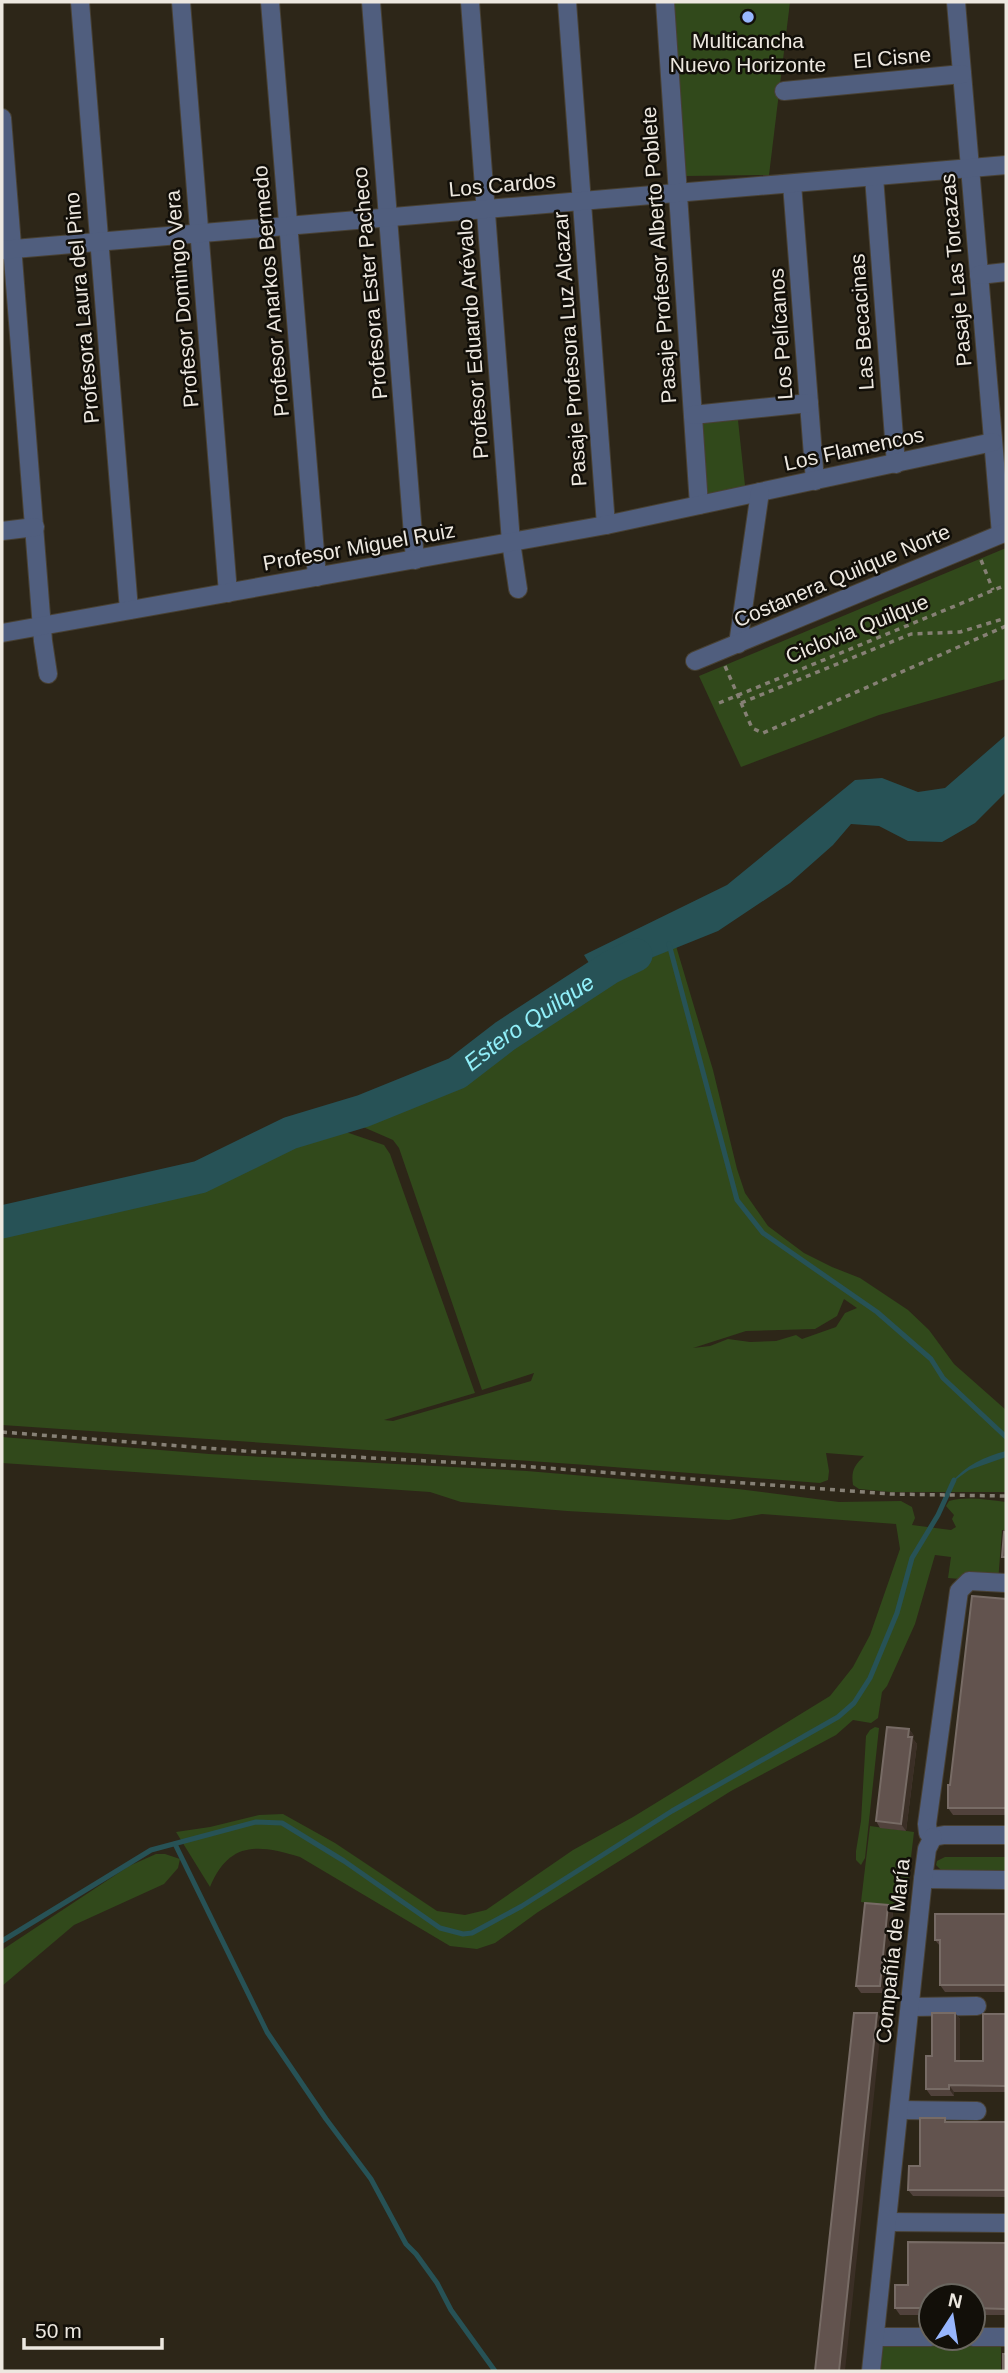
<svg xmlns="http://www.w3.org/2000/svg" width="1008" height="2373" viewBox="0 0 1008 2373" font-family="Arial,sans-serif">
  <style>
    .green { fill: #31491b; fill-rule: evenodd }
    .water { fill: #275256 }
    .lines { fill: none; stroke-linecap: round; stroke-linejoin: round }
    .stream { stroke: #275256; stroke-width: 5 }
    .river { stroke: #275256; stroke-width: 33 }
    .minor-casing { stroke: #484134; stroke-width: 20 }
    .path { stroke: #868075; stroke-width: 3.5; stroke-dasharray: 5 5; stroke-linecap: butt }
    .minor { stroke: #505e7e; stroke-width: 18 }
    .wall { fill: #51423c }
    .shaded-wall { fill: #3b2f26 }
    .building { fill: #62534e; stroke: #776b65; stroke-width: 2 }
    .poi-dot { fill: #97b6fd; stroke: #120f09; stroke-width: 2.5 }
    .labels { text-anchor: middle; stroke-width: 5; stroke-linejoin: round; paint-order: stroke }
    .poi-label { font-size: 21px; fill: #ede8e0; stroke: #120f09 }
    .street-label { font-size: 21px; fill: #ede8e0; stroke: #120f09 }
    .water-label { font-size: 23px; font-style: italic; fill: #91eff9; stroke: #120f09 }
  </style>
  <rect width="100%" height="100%" fill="#2d2618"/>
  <!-- green -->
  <g class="green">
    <path d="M 674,2 L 790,2 L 769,175 L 685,176 Z"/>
    <path d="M 737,411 L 746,495 L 699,505 L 693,415 Z"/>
    <path d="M 1006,548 L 1006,679 L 879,715 L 741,767 L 699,676 Z"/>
    <path d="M 676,946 L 713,1070 L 737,1169 L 745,1193 L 768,1226 L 804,1253 L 832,1267 L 860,1278 L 908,1310 L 929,1330 L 954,1364 L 1006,1410 L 1006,1492 L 891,1492 L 859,1489 L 853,1485 C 851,1471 854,1466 864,1456 L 826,1453 L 829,1471 L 828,1480 L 820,1483 L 587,1465 L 2,1425 L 2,1235 L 91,1217 L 203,1185 L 340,1130 L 384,1145 L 390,1154 L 475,1393 L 384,1420 L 393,1421 L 531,1381 L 534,1373 L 482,1390 L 399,1148 L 393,1140 L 354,1123 C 389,1105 429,1097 462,1077 C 499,1055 531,1026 567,1003 C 603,982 638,963 676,946 ZM 844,1299 L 857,1308 L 845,1313 L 836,1327 L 802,1339 L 796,1335 L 776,1341 L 750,1342 L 728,1339 L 710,1346 L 693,1348 L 746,1331 L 815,1329 L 837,1316 Z"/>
    <path d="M 2,1437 L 209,1454 L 527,1471 L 738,1489 L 839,1502 L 901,1501 L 912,1507 L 915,1518 L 912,1525 L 951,1530 L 956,1527 L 952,1519 L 954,1515 L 946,1506 L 949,1501 C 968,1496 987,1500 1006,1502 L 1006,1530 L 1002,1530 L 998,1582 L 948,1578 L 951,1557 L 935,1555 L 915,1624 L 887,1686 L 882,1692 L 878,1718 L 871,1723 L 853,1720 L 836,1735 L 731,1791 L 538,1912 L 495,1943 L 477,1949 L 450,1946 L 300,1857 C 258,1844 229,1841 210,1887 L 176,1832 L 210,1827 L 259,1815 L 283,1814 L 335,1843 L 437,1911 L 465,1915 L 486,1910 L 573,1850 L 633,1817 L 830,1696 L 853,1667 L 870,1635 L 900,1549 L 896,1524 L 762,1514 L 729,1520 L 567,1511 L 461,1502 L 430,1492 L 2,1463 Z"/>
    <path d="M 875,1727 L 879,1728 L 865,1858 L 861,1865 L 856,1860 L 856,1851 L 861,1821 L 866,1736 L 870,1730 Z"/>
    <path d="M 870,1826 L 914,1832 L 905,1908 L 861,1902 Z"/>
    <path d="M 156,1854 L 165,1854 L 180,1859 L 178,1868 L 164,1884 L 74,1925 L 2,1986 L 2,1950 L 129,1866 Z"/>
    <path d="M 945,1857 L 1006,1857 L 1006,1871 L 941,1870 L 936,1865 L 937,1861 Z"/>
    <path d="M 875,2337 L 1001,2337 L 1001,2371 L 871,2371 Z"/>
  </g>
  <!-- water -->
  <g class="water">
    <path d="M 1006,735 L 1006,792 L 975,823 L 942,842 L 908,841 L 879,826 L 851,824 L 833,845 L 790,883 L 718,931 L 631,966 L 602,984 L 584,955 L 727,885 L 855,780 L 882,778 L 918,792 L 945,788 Z"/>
    <path d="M 1006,1451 L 1006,1457 L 969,1470 L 951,1483 C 966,1465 984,1457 1006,1451 Z"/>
  </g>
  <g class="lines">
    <!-- stream -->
    <g class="stream">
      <path d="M 669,944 L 737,1200 L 763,1233 L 877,1312 L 931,1359 L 943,1378 L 1006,1437"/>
      <path d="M 175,1844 L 267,2032 L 326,2119 L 371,2179 L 406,2244 L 416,2254 L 437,2283 L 451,2310 L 495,2371"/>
      <path d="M 2,1941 L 151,1850 L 256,1822 L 282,1823 L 344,1861 L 440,1928 L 463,1934 L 472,1933 L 522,1906 L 672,1811 L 838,1717 L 854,1703 L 870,1678 L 897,1613 L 912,1558 L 938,1515 L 954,1480"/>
    </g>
    <!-- river -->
    <path class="river" id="s1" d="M 2,1222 L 200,1177 L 290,1133 L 363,1111 L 457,1073 L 505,1036 L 611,967 L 636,955"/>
    <defs>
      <g id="minor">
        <path d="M 80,2 L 129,610"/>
        <path d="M 181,2 L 228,593"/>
        <path d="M 270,2 L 317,577"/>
        <path d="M 371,2 L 415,560"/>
        <path d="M 470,2 L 511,542 L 518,589"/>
        <path d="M 567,2 L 606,525"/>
        <path d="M 665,2 L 699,505"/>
        <path d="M 956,2 L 1001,534"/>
        <path d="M 784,91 L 962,74"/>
        <path d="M 2,118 L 43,641 L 48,674"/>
        <path d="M 874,177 L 896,464"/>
        <path d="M 792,184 L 815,481"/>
        <path d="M 2,250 L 1006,165"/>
        <path d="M 979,275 L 1006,272"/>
        <path d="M 693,415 L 809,403"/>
        <path d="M 2,531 L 35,527"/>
        <path d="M 2,633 L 606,525 L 993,442"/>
        <path d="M 738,644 L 760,492"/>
        <path d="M 695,661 L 1006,532"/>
        <path d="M 933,1837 L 928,1833 L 927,1824 L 959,1591 L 969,1581 L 1006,1583"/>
        <path d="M 933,1837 L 944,1835 L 1006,1835"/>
        <path d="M 923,1879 L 1006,1880"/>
        <path d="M 911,2007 L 977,2006"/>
        <path d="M 899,2110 L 977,2111"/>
        <path d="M 887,2222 L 1006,2223"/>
        <path d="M 875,2337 L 931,2337"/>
        <path d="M 973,2337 L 1006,2337"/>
        <path d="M 871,2371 L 923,1879 L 927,1849 L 933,1837"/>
      </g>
    </defs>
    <!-- minor casing -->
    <use href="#minor" class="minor-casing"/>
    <!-- path -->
    <g class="path">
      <path d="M 981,560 L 993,590"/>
      <path d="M 725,666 L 752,728 L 763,733 L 1006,626"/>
      <path d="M 719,703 L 1006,585"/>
      <path d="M 741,703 L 911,634 L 960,632 L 1006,618"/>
      <path d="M 2,1432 L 244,1451 L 520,1466 L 890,1494 L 1006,1496"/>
    </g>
    <!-- minor -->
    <use href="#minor" class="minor"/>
  </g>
  <!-- wall -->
  <g class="wall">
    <path d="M 1006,1599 L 1006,1815 L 953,1815 L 948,1808 L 950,1785 Z"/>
    <path d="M 909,1729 L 914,1736 L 913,1739 L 917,1744 L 906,1831 L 880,1828 L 876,1821 Z"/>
    <path d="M 888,1905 L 893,1912 L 885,1993 L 861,1993 L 856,1986 Z"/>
    <path d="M 1006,1914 L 1006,1992 L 945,1992 L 940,1985 L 940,1946 L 935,1940 Z"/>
    <path d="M 955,2013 L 960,2019 L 960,2061 L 983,2061 L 1006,2014 L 1006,2092 L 954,2092 L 954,2096 L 931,2096 L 926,2089 L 932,2056 Z"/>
    <path d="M 945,2118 L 947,2122 L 1006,2122 L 1006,2197 L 913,2196 L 908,2190 Z"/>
    <path d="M 1006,2243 L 1006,2315 L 973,2315 L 973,2296 L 931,2296 L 931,2315 L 900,2315 L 895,2308 L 908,2285 Z"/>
  </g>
  <!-- shaded-wall -->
  <g class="shaded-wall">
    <path d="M 909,1729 L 914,1736 L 913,1739 L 917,1744 L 906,1831 L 901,1824 Z"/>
    <path d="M 888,1905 L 893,1912 L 885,1993 L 880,1986 Z"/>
    <path d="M 877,2013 L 882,2019 L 845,2371 L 839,2371 Z"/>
    <path d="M 955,2013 L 960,2019 L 960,2068 L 955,2061 Z"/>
    <path d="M 949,2085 L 954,2092 L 954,2096 L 949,2089 Z"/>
  </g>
  <!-- building -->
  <g class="building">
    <path d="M 1004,1532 L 1006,1533 L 1006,1557 L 1002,1557 Z"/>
    <path d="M 972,1596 L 1006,1599 L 1006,1808 L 948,1808 L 948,1785 L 950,1785 Z"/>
    <path d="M 887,1727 L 909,1729 L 908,1737 L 912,1737 L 901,1824 L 876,1821 Z"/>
    <path d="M 865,1903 L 888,1905 L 880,1986 L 856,1986 Z"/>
    <path d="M 935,1914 L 1006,1914 L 1006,1985 L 940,1985 L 940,1940 L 935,1940 Z"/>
    <path d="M 854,2013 L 877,2013 L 839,2371 L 815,2371 Z"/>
    <path d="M 932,2013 L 955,2013 L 955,2061 L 983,2061 L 983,2014 L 1006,2014 L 1006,2086 L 949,2085 L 949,2089 L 926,2089 L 926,2056 L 932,2056 Z"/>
    <path d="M 920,2118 L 945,2118 L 945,2122 L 1006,2122 L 1006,2190 L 908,2190 L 909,2166 L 920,2166 Z"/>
    <path d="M 908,2242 L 1006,2243 L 1006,2309 L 973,2308 L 973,2296 L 931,2296 L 931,2308 L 895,2308 L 895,2285 L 908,2285 Z"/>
    <rect x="1003" y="2354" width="3" height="17"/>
  </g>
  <!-- markers -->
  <circle class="poi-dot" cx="748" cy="17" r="7"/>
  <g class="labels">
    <!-- poi labels -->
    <g class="poi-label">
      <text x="748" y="48">Multicancha<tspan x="748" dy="24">Nuevo Horizonte</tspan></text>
    </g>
    <!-- street labels -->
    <g class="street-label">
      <text transform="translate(892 58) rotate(-5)" y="7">El Cisne</text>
      <text transform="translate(502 185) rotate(-5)" y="7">Los Cardos</text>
      <text transform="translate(659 255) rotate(-94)" y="7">Pasaje Profesor Alberto Poblete</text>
      <text transform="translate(956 270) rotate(-95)" y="7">Pasaje Las Torcazas</text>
      <text transform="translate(370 283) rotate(-95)" y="7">Profesora Ester Pacheco</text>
      <text transform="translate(271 291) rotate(-95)" y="7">Profesor Anarkos Bermedo</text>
      <text transform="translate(182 299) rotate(-95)" y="7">Profesor Domingo Vera</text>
      <text transform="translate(82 308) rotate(-95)" y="7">Profesora Laura del Pino</text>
      <text transform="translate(862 322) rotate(-94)" y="7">Las Becacinas</text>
      <text transform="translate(781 334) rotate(-94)" y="7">Los Pelícanos</text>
      <text transform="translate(473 339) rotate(-94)" y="7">Profesor Eduardo Arévalo</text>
      <text transform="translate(570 349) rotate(-94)" y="7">Pasaje Profesora Luz Alcazar</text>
      <text transform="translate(854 449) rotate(-12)" y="7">Los Flamencos</text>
      <text transform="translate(359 547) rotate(-10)" y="7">Profesor Miguel Ruiz</text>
      <text transform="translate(842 576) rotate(-23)" y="7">Costanera Quilque Norte</text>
      <text transform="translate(857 629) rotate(-22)" y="7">Ciclovia Quilque</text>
      <text transform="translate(893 1951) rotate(-84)" y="7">Compañía de María</text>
    </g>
    <!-- water labels -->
    <g class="water-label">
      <text dy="8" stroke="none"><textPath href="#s1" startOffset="569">Estero Quilque</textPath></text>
    </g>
  </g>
  <!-- border -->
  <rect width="1008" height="2373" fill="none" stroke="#ede8e0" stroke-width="7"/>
  <!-- north arrow -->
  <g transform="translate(952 2317) rotate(12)"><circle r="33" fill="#120f09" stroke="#6a665f" stroke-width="2"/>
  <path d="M0-5L12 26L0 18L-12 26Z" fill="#97b6fd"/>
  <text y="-10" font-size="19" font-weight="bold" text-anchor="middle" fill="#ede8e0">N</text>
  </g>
  <!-- scale -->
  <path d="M24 2338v10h138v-10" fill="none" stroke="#ede8e0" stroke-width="3.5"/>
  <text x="35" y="2338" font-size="21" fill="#ede8e0" stroke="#120f09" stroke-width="5" paint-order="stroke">50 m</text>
</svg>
